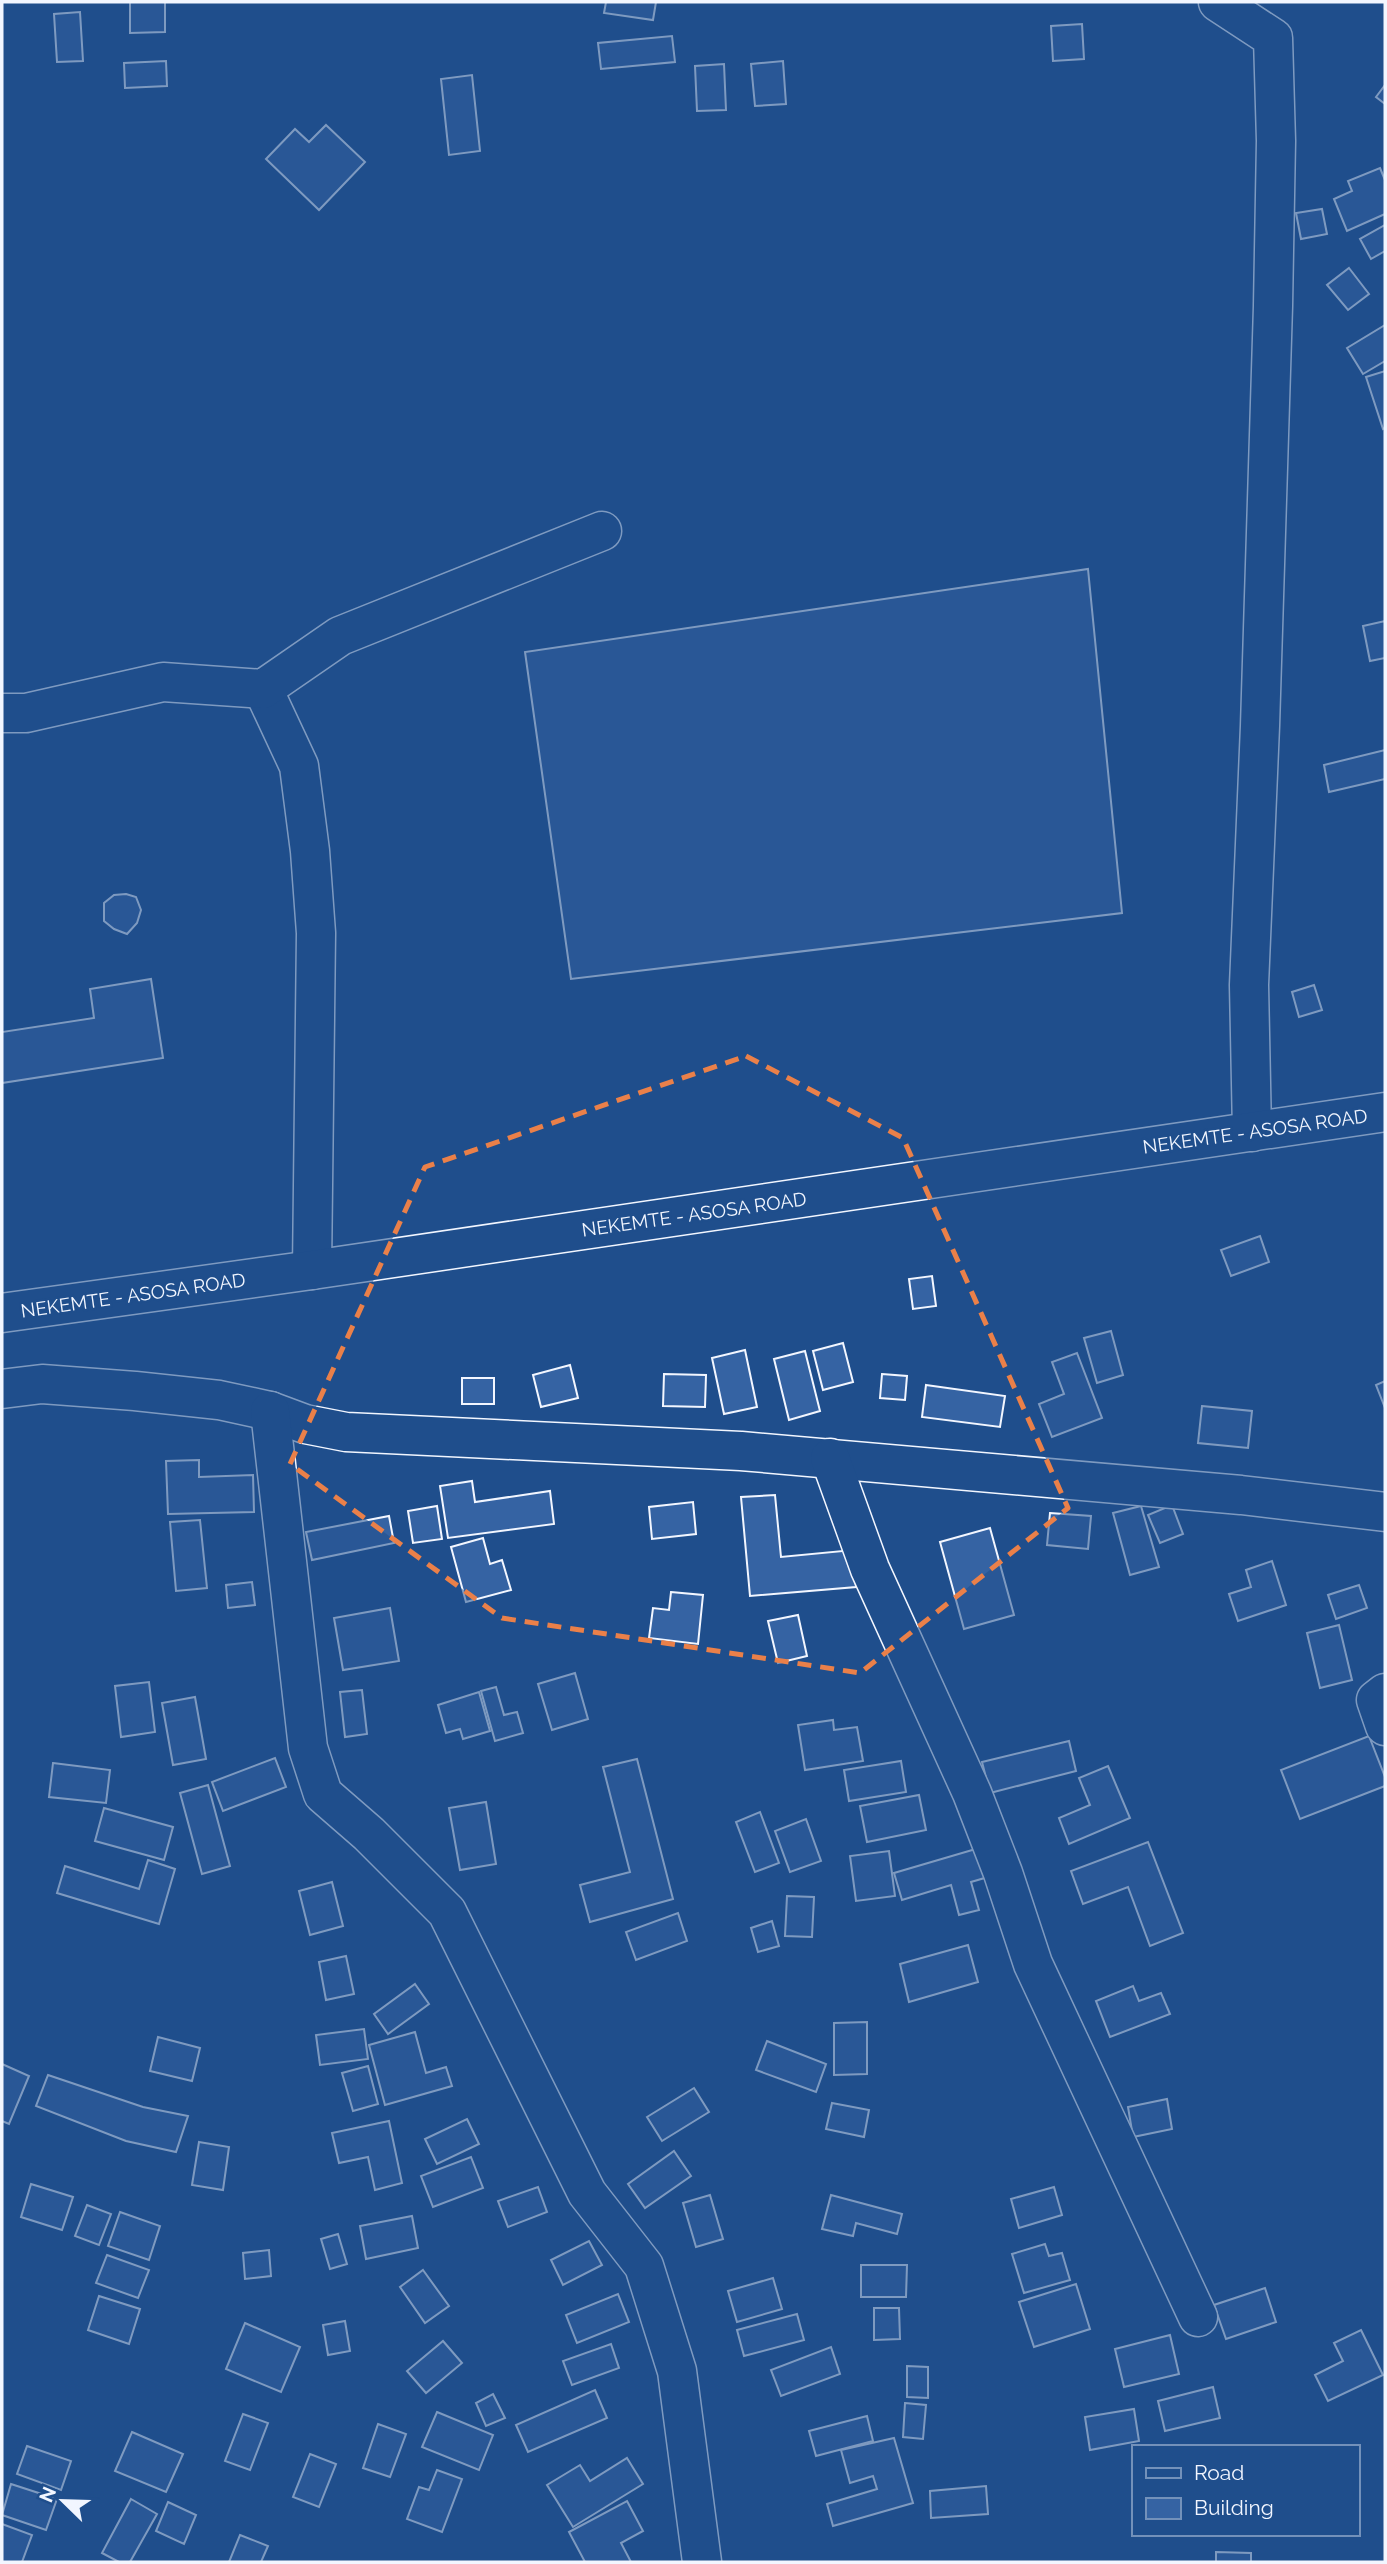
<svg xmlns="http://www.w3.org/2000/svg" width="1387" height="2564" viewBox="0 0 1387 2564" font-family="Raleway,sans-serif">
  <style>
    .building { fill: #3563a3; stroke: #f2f6ff; stroke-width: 2 }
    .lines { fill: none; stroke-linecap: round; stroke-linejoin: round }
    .minor-casing { stroke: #f2f6ff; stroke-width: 41 }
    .highway-casing { stroke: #f2f6ff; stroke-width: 41 }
    .minor { stroke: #1f4e8c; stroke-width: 38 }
    .highway { stroke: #1f4e8c; stroke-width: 38 }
    .marked { fill: none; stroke: #ea8049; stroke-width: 5; stroke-dasharray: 14 9; stroke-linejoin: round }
    .labels { text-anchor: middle; stroke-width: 5; stroke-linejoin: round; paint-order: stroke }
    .street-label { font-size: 19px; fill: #f2f6ff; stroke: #1f4e8c }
  </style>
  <rect width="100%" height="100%" fill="#1f4e8c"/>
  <!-- building -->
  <g class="building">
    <path d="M 130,2 L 165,2 L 165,32 L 130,33 Z"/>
    <path d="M 606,2 L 656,2 L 653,20 L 604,13 Z"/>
    <path d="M 80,12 L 83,61 L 57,62 L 54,14 Z"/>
    <path d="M 1082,24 L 1084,59 L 1053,61 L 1051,26 Z"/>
    <path d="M 672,36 L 675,62 L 601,69 L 598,43 Z"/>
    <path d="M 166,61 L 167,86 L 125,88 L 124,63 Z"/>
    <path d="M 783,61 L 786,104 L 755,106 L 751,64 Z"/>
    <path d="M 724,64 L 726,110 L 697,111 L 695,66 Z"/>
    <path d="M 472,75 L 480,151 L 449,155 L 441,79 Z"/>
    <path d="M 1385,85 L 1385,104 L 1376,97 Z"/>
    <path d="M 326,125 L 365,162 L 319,210 L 266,159 L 295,129 L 309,142 Z"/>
    <path d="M 1380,168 L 1385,180 L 1385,214 L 1347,231 L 1334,199 L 1352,191 L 1348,181 Z"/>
    <path d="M 1322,209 L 1327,234 L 1301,239 L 1296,213 Z"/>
    <path d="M 1385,225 L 1385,251 L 1371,259 L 1360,239 Z"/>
    <path d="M 1349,268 L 1369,294 L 1348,310 L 1327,285 Z"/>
    <path d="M 1385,325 L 1385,361 L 1363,374 L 1347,348 Z"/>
    <path d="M 1385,371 L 1385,428 L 1383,429 L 1366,377 Z"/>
    <path d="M 1088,569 L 1122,913 L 571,979 L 525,652 Z"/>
    <path d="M 1385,621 L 1385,658 L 1370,661 L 1363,626 Z"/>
    <path d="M 1385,750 L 1385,779 L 1329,792 L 1324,765 Z"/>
    <path d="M 126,894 L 136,897 L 141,910 L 137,923 L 127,934 L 114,929 L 104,921 L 104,903 L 114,895 Z"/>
    <path d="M 151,979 L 163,1058 L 2,1083 L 2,1032 L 94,1018 L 90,989 Z"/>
    <path d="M 1314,985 L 1322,1010 L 1299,1017 L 1292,992 Z"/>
    <path d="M 1260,1236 L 1269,1262 L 1231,1276 L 1221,1250 Z"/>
    <path d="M 932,1276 L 936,1306 L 913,1309 L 909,1279 Z"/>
    <path d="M 1111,1331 L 1123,1375 L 1097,1383 L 1084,1338 Z"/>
    <path d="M 843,1343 L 853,1382 L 823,1390 L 813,1351 Z"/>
    <path d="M 745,1350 L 757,1407 L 724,1414 L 712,1358 Z"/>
    <path d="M 805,1351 L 820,1411 L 789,1420 L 774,1359 Z"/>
    <path d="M 1077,1353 L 1102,1418 L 1052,1437 L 1039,1404 L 1064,1394 L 1052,1362 Z"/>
    <path d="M 570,1365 L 578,1398 L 541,1407 L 533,1375 Z"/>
    <path d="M 664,1374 L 706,1375 L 705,1407 L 663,1406 Z"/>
    <path d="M 882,1374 L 907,1376 L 905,1400 L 880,1398 Z"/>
    <rect x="462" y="1378" width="32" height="26"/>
    <path d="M 1385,1381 L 1385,1408 L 1376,1385 Z"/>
    <path d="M 926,1385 L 1005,1396 L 1000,1427 L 922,1417 Z"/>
    <path d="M 1202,1406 L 1252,1411 L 1248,1448 L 1198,1443 Z"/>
    <path d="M 199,1460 L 199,1477 L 253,1475 L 254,1512 L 168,1514 L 166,1461 Z"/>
    <path d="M 472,1481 L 475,1502 L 550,1491 L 554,1524 L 448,1538 L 440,1486 Z"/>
    <path d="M 775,1495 L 781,1557 L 853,1550 L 856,1587 L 750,1596 L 741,1497 Z"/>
    <path d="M 693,1502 L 696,1534 L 652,1539 L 649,1507 Z"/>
    <path d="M 1172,1505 L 1183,1534 L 1160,1543 L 1148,1515 Z"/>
    <path d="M 437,1506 L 442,1539 L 413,1543 L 408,1511 Z"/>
    <path d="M 1141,1506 L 1159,1567 L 1130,1575 L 1113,1513 Z"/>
    <path d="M 1050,1513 L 1091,1516 L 1088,1549 L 1047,1545 Z"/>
    <path d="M 389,1516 L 394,1543 L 312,1560 L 306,1532 Z"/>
    <path d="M 200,1520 L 207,1588 L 176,1591 L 170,1522 Z"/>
    <path d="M 990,1528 L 1014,1615 L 964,1629 L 940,1542 Z"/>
    <path d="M 483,1538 L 490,1564 L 502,1560 L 511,1590 L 466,1602 L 451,1547 Z"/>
    <path d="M 1272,1561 L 1286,1605 L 1238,1621 L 1229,1594 L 1251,1587 L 1246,1570 Z"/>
    <path d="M 252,1582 L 255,1605 L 228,1608 L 226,1585 Z"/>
    <path d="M 1359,1585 L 1367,1608 L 1336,1619 L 1328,1595 Z"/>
    <path d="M 671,1592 L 703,1595 L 698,1644 L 649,1638 L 653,1608 L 669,1610 Z"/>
    <path d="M 390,1608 L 399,1661 L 343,1670 L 334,1618 Z"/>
    <path d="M 798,1615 L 807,1656 L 778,1663 L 768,1621 Z"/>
    <path d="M 1339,1625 L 1352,1680 L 1320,1688 L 1307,1633 Z"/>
    <path d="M 575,1673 L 588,1719 L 552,1730 L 538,1684 Z"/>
    <path d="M 149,1682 L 155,1732 L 121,1737 L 115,1686 Z"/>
    <path d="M 496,1687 L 504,1715 L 517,1712 L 523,1733 L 495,1741 L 481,1691 Z"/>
    <path d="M 362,1690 L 367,1734 L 345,1737 L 340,1692 Z"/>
    <path d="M 479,1692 L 490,1731 L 463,1739 L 460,1729 L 446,1733 L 438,1705 Z"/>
    <path d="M 195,1697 L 206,1759 L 173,1765 L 162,1703 Z"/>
    <path d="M 833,1720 L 834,1730 L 857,1727 L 863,1761 L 805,1770 L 798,1725 Z"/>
    <path d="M 1369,1736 L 1385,1777 L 1385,1786 L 1300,1819 L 1281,1770 Z"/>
    <path d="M 1069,1741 L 1076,1771 L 990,1793 L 982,1762 Z"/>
    <path d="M 275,1758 L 286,1787 L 223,1811 L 212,1782 Z"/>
    <path d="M 637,1759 L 673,1899 L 590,1922 L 580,1885 L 630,1872 L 603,1767 Z"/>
    <path d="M 901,1761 L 906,1792 L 849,1801 L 844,1770 Z"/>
    <path d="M 53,1763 L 110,1770 L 106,1803 L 49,1797 Z"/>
    <path d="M 1108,1766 L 1130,1818 L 1069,1844 L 1059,1818 L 1090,1805 L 1079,1778 Z"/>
    <path d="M 208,1785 L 230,1866 L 202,1874 L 180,1793 Z"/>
    <path d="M 919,1795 L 926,1830 L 867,1842 L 860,1806 Z"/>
    <path d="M 486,1802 L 496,1864 L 460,1870 L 449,1808 Z"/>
    <path d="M 104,1808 L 173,1827 L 164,1860 L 95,1841 Z"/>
    <path d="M 760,1812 L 779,1863 L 755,1872 L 736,1822 Z"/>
    <path d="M 806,1819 L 821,1861 L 790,1872 L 775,1831 Z"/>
    <path d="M 1148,1842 L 1183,1933 L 1150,1946 L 1128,1887 L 1083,1904 L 1071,1871 Z"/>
    <path d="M 979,1848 L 988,1877 L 971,1882 L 979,1910 L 959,1915 L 951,1885 L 902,1900 L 894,1873 Z"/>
    <path d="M 889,1851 L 895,1896 L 856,1901 L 850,1856 Z"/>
    <path d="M 148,1860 L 175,1869 L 159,1924 L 57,1893 L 65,1866 L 139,1889 Z"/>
    <path d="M 332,1882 L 343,1926 L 310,1935 L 299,1891 Z"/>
    <path d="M 787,1896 L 814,1897 L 812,1937 L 785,1936 Z"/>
    <path d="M 678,1913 L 687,1941 L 636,1960 L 626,1932 Z"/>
    <path d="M 772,1921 L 779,1946 L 758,1952 L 751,1928 Z"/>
    <path d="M 968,1945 L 978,1982 L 909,2002 L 900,1964 Z"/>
    <path d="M 346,1956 L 354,1994 L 326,2000 L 319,1962 Z"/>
    <path d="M 415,1984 L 429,2004 L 388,2034 L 374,2014 Z"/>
    <path d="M 1133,1986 L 1139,2001 L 1161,1993 L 1170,2014 L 1110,2037 L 1096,2001 Z"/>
    <path d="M 867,2022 L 867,2074 L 834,2075 L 834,2023 Z"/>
    <path d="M 364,2029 L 368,2059 L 320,2065 L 316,2035 Z"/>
    <path d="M 415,2032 L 426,2073 L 446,2067 L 452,2086 L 385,2105 L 369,2045 Z"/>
    <path d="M 158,2037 L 200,2048 L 192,2081 L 150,2071 Z"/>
    <path d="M 767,2041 L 826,2064 L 816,2092 L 756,2070 Z"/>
    <path d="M 2,2064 L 29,2076 L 9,2124 L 2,2121 Z"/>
    <path d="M 368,2066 L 378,2104 L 353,2111 L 342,2073 Z"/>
    <path d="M 48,2075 L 143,2107 L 188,2116 L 176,2152 L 126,2141 L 36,2106 Z"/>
    <path d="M 694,2088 L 709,2112 L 662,2141 L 647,2117 Z"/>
    <path d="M 1167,2099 L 1172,2129 L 1133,2137 L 1128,2107 Z"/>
    <path d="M 832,2103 L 869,2110 L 864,2137 L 826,2129 Z"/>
    <path d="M 467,2119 L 479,2144 L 437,2164 L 425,2139 Z"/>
    <path d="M 389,2121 L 402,2183 L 375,2190 L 368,2157 L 339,2163 L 332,2133 Z"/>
    <path d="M 199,2142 L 229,2147 L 223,2190 L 192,2185 Z"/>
    <path d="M 674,2151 L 691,2176 L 645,2208 L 628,2184 Z"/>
    <path d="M 471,2157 L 483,2188 L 433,2207 L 421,2176 Z"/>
    <path d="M 31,2184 L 73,2197 L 62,2230 L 21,2217 Z"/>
    <path d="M 538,2187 L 547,2212 L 508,2227 L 498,2201 Z"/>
    <path d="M 1054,2187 L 1062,2215 L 1019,2228 L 1011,2199 Z"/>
    <path d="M 710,2195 L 723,2239 L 696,2247 L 683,2203 Z"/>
    <path d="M 831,2195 L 902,2214 L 897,2234 L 856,2223 L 853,2236 L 822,2229 Z"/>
    <path d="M 87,2205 L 111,2214 L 99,2245 L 75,2236 Z"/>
    <path d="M 120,2212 L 160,2226 L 149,2260 L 108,2246 Z"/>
    <path d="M 412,2216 L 418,2248 L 366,2259 L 360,2226 Z"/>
    <path d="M 338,2234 L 347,2264 L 330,2269 L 321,2239 Z"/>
    <path d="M 589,2241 L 602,2265 L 563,2285 L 551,2260 Z"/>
    <path d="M 1045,2244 L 1049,2256 L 1062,2253 L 1070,2280 L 1024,2293 L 1012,2254 Z"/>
    <path d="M 269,2250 L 271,2276 L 245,2279 L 243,2253 Z"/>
    <path d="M 107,2255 L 149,2270 L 138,2298 L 96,2283 Z"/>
    <path d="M 861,2265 L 907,2265 L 906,2297 L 861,2297 Z"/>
    <path d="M 423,2270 L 449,2306 L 425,2323 L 400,2287 Z"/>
    <path d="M 773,2278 L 782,2309 L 737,2322 L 728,2291 Z"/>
    <path d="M 1076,2284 L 1090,2329 L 1034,2347 L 1019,2302 Z"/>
    <path d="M 1265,2288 L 1276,2322 L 1226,2339 L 1214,2305 Z"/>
    <path d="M 618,2294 L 629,2322 L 577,2343 L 566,2315 Z"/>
    <path d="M 99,2296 L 140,2309 L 129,2344 L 88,2330 Z"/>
    <path d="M 874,2308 L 899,2308 L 900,2339 L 874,2340 Z"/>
    <path d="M 797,2314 L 804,2340 L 744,2356 L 737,2330 Z"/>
    <path d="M 345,2321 L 350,2351 L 328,2355 L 323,2325 Z"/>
    <path d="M 245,2323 L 300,2347 L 281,2392 L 226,2369 Z"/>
    <path d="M 1361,2330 L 1383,2375 L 1328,2401 L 1315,2375 L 1343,2361 L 1334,2343 Z"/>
    <path d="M 1170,2335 L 1179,2374 L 1124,2387 L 1115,2349 Z"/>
    <path d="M 443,2341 L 462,2363 L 426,2393 L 407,2371 Z"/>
    <path d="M 611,2344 L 619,2368 L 572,2385 L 563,2361 Z"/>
    <path d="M 831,2347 L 840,2374 L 781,2396 L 771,2370 Z"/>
    <path d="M 907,2366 L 928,2367 L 928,2398 L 907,2397 Z"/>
    <path d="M 1213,2387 L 1220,2418 L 1165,2431 L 1158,2401 Z"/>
    <path d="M 595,2390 L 607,2418 L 528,2452 L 516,2425 Z"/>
    <path d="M 493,2394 L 505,2418 L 486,2426 L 476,2403 Z"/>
    <path d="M 905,2403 L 926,2405 L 923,2439 L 903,2437 Z"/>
    <path d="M 1134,2409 L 1139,2441 L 1090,2450 L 1085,2417 Z"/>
    <path d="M 437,2412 L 493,2435 L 479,2470 L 422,2447 Z"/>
    <path d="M 243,2414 L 268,2423 L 250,2470 L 225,2461 Z"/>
    <path d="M 867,2416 L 873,2441 L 816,2456 L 809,2431 Z"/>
    <path d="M 378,2424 L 406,2434 L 390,2477 L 363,2468 Z"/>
    <path d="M 132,2432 L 183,2454 L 166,2492 L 115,2471 Z"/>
    <path d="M 894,2438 L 913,2503 L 833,2526 L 827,2504 L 877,2489 L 873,2476 L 850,2483 L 841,2450 Z"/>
    <path d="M 27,2446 L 71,2461 L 61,2490 L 17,2474 Z"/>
    <path d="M 310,2454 L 336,2464 L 319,2507 L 293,2497 Z"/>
    <path d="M 627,2458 L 643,2484 L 573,2527 L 547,2485 L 580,2465 L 590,2481 Z"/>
    <path d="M 437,2470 L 462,2479 L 442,2532 L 407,2519 L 419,2487 L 429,2490 Z"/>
    <path d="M 11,2484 L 57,2499 L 46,2530 L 2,2515 Z"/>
    <path d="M 986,2486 L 988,2514 L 931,2518 L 930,2491 Z"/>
    <path d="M 131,2499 L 157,2514 L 130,2562 L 119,2562 L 102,2553 Z"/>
    <path d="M 627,2501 L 643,2531 L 621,2543 L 631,2562 L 585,2562 L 569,2532 Z"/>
    <path d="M 168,2502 L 196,2515 L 184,2544 L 156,2531 Z"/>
    <path d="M 2,2524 L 32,2535 L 22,2562 L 2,2562 Z"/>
    <path d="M 240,2535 L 268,2546 L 261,2562 L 229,2562 Z"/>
    <path d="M 1216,2552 L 1251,2553 L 1251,2562 L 1216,2562 Z"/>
  </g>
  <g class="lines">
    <defs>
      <g id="minor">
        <path d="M 1218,2 L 1273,38 L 1276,141 L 1273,306 L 1260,726 L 1249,985 L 1252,1132"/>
        <path d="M 263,689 L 299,766 L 310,851 L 316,933 L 312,1270"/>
        <path d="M 2,713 L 26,713 L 163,682 L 263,689 L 340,636 L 602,531"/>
        <path d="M 2,1389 L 42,1384 L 135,1391 L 219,1400 L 270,1411 L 305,1424 L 346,1432 L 741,1451 L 1241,1495 L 1385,1512"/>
        <path d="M 270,1411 L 308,1748 L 323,1794 L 369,1834 L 447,1912 L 587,2193 L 644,2266 L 677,2371 L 702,2562"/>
        <path d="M 830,1458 L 870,1569 L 972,1793 L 1003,1873 L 1033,1964 L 1198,2317"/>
        <path d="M 1385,1693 L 1376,1700 L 1385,1726"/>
      </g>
      <path id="highway" d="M 2,1313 L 312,1270 L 1385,1112"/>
    </defs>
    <!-- minor casing -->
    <use href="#minor" class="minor-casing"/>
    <!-- highway casing -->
    <use href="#highway" class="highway-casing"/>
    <!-- minor -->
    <use href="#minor" class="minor"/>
    <!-- highway -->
    <use href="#highway" class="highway"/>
  </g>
  <!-- marked area -->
  <path d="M0 0H1387V2564H0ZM 746,1056 L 903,1138 L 1068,1508 L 860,1673 L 502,1618 L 290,1464 L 425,1167 Z" fill="#1f4e8c" fill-opacity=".55" fill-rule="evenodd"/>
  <path class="marked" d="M 746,1056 L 903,1138 L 1068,1508 L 860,1673 L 502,1618 L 290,1464 L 425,1167 Z"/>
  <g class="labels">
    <!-- street labels -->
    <g class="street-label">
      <text transform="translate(1255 1131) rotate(-8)" y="7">NEKEMTE - ASOSA ROAD</text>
      <text transform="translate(694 1214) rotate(-8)" y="7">NEKEMTE - ASOSA ROAD</text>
      <text transform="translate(133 1295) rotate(-8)" y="7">NEKEMTE - ASOSA ROAD</text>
    </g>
  </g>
  <!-- border -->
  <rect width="1387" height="2564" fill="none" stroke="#f2f6ff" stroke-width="7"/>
  <!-- legend -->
  <rect x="1132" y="2445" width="228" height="91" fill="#1f4e8c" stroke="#7391ba" stroke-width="2"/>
  <rect x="1146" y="2468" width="35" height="10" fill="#1f4e8c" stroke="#7391ba" stroke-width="2"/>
  <text x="1194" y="2480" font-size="21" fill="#f2f6ff">Road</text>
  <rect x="1146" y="2498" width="35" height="21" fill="#3563a3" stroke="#7391ba" stroke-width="2"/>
  <text x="1194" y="2515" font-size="21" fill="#f2f6ff">Building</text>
  <!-- north arrow -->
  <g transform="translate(63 2501) rotate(293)" stroke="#1f4e8c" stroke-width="5" paint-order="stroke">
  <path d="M0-5L12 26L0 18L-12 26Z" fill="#f2f6ff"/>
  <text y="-10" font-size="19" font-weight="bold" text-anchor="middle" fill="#f2f6ff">N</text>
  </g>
</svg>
